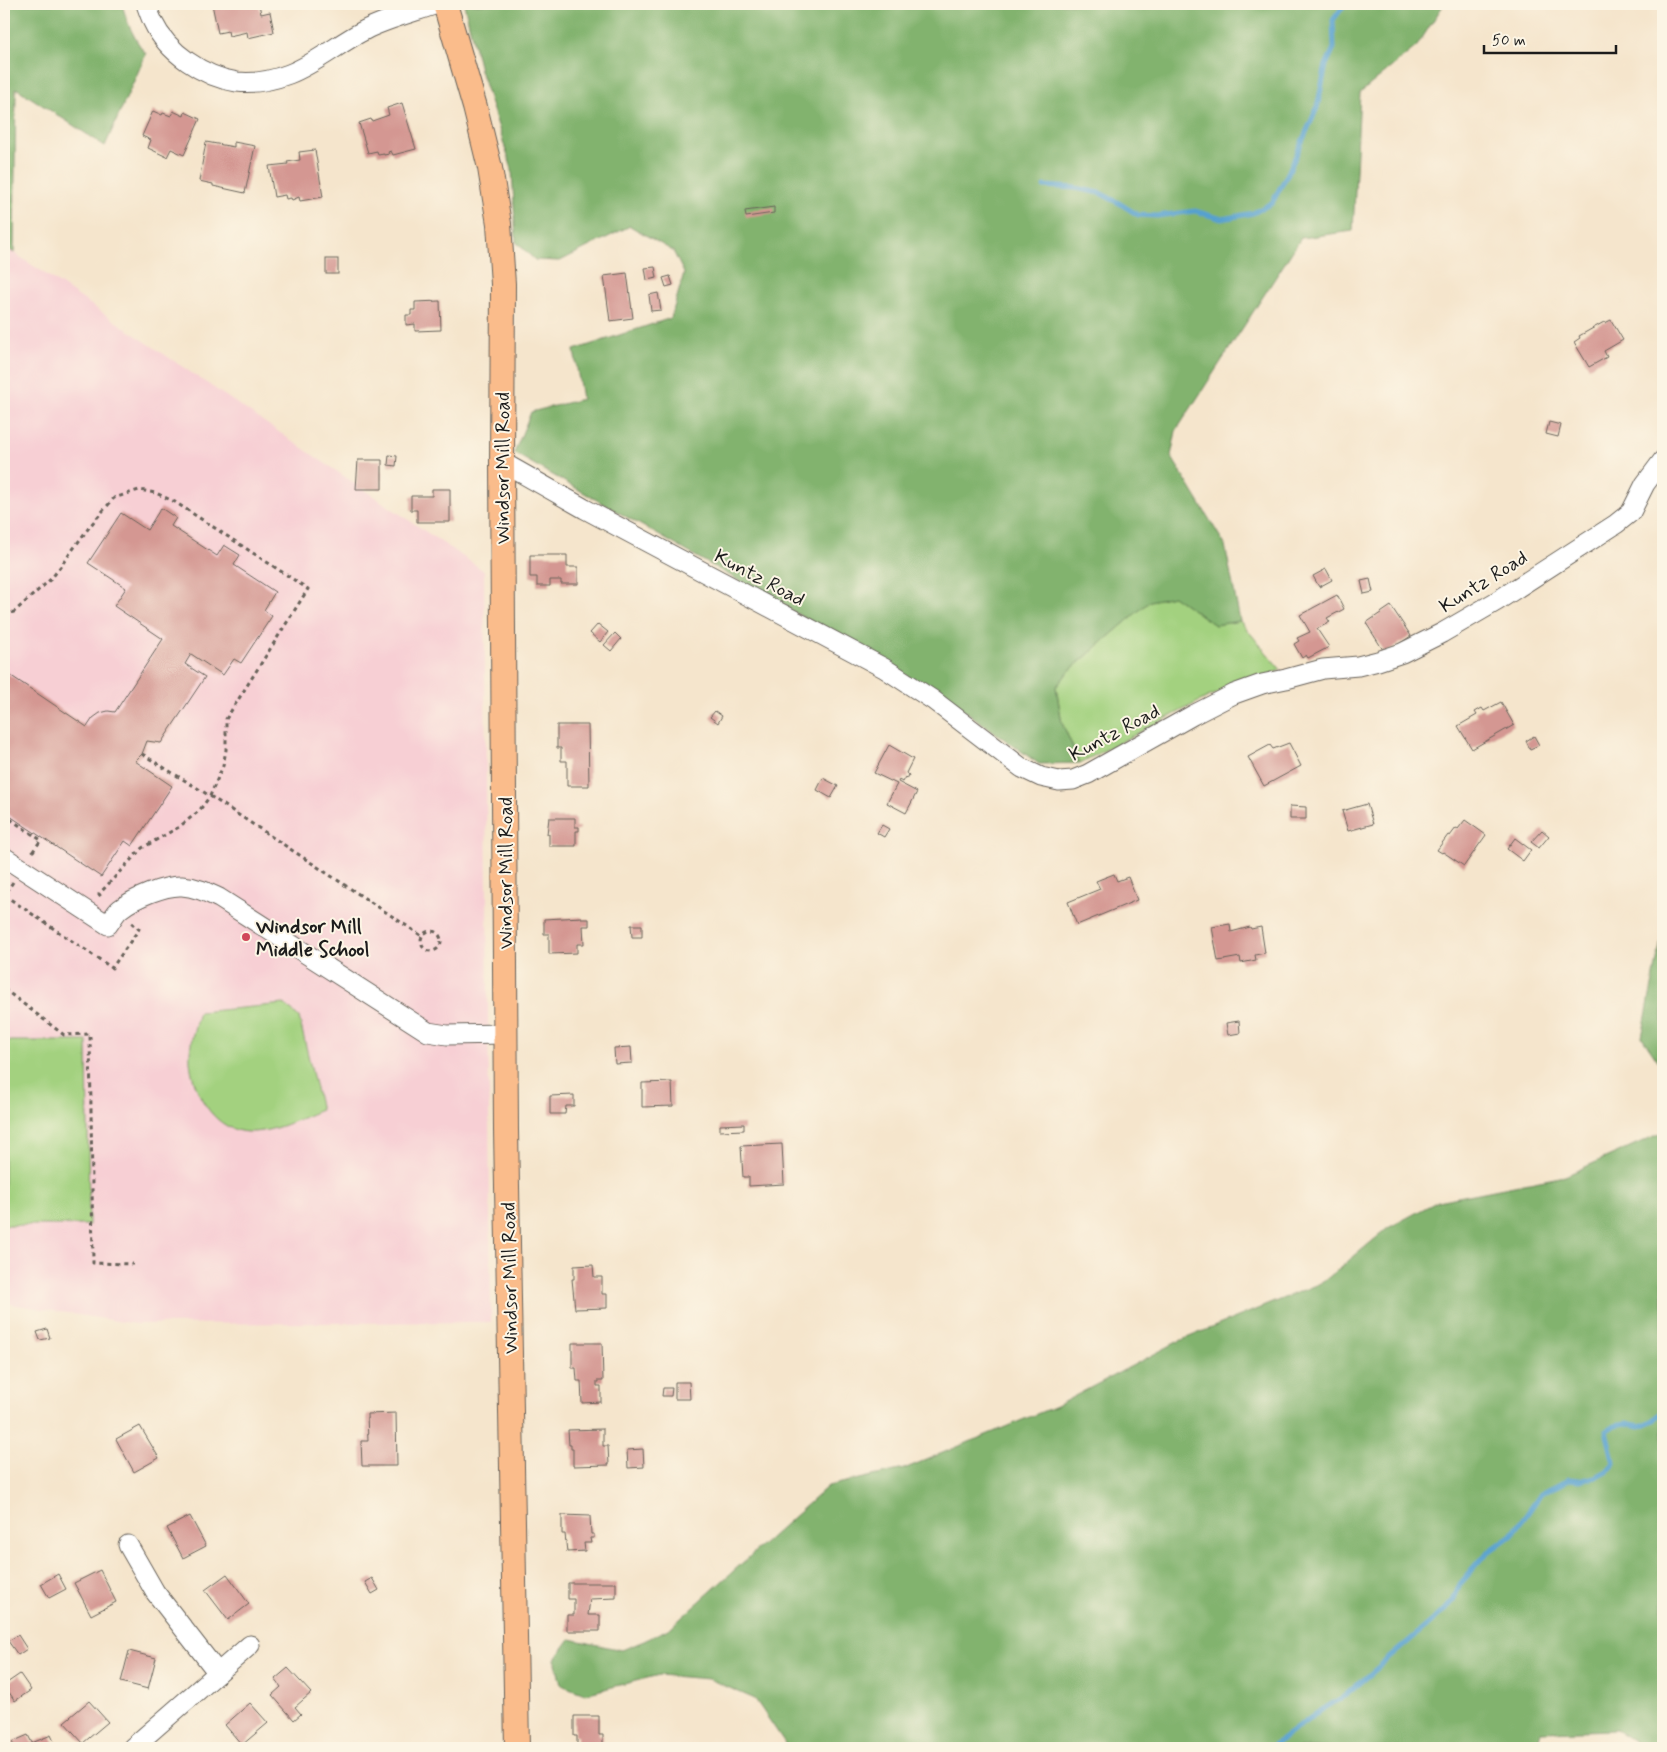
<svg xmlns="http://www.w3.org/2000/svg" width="1667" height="1752" viewBox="0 0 1667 1752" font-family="Mynerve,sans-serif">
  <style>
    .built { fill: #f7cfd4 }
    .green { fill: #a3d17f; stroke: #60764e }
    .forest { fill: #82b36e; stroke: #4f6845 }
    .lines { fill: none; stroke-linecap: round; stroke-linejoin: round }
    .stream { stroke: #57a1cf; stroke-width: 5 }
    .building { fill: #d49792 }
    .minor-casing { stroke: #68625a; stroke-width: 21 }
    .major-casing { stroke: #68625a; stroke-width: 26 }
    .path { stroke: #68625a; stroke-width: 3; stroke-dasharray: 4 4; stroke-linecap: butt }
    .minor { stroke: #fff; stroke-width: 19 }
    .major { stroke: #fabc8b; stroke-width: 24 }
    .poi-dot { fill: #d1495b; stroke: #fcf5e5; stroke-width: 2 }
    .labels { text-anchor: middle; stroke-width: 4; stroke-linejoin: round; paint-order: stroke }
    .street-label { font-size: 20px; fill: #1c1c1c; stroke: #fcf5e5 }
    .poi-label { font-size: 20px; font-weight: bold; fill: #1c1c1c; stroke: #fcf5e5; text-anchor: start }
  </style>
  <rect width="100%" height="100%" fill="#fcf5e5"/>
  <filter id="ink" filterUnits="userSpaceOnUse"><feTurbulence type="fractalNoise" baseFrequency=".02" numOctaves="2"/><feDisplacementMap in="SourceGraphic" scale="10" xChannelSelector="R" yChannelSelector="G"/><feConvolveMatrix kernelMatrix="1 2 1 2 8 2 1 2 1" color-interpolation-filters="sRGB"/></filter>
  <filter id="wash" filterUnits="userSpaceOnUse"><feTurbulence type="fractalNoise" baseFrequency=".0096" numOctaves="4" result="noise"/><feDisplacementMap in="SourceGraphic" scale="20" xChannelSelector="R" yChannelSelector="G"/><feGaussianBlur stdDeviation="1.12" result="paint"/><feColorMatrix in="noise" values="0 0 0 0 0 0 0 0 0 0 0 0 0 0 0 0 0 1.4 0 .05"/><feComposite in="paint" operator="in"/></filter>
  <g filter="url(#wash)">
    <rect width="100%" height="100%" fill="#f5e5cc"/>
    <!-- built -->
    <path class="built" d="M 4,246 L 484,571 L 491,1322 L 136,1324 L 4,1303 Z"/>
    <!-- green -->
    <g class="green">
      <path d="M 1173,596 L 1215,625 L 1240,621 L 1281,670 L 1208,697 L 1080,763 L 1062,723 L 1056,687 L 1069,671 L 1150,601 Z"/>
      <path d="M 284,1004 L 299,1017 L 321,1110 C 298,1119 273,1133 248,1132 C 216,1131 196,1097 191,1069 C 187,1050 194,1030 199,1012 Z"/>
      <path d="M 4,1041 L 87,1041 L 89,1225 L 4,1225 Z"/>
    </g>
    <!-- forest -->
    <g class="forest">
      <path d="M 4,4 L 122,4 C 127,23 134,39 146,54 L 105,146 L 16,88 L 14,253 L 4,246 Z"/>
      <path d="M 464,4 L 1444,4 L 1417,46 L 1360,93 L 1353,231 L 1301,238 L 1176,431 L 1171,456 L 1225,545 L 1240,621 L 1215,625 L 1173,596 L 1150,601 L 1069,671 L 1056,687 L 1062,723 L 1080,763 L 1039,764 L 954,703 L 514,453 L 531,412 L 582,399 L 574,350 L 671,318 L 684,273 L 673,251 L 630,226 L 560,261 L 535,260 L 516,242 L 512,169 L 480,70 Z"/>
      <path d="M 1663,929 L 1663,1068 L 1642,1037 Z"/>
      <path d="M 1663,1132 L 1663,1748 L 1645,1748 L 1616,1730 L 1541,1732 L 1535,1748 L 784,1748 L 785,1743 L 755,1699 L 709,1679 L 659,1675 L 585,1694 L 561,1685 L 555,1659 L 570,1639 L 622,1650 L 644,1641 L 670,1628 L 828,1486 L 904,1469 L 1056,1406 L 1177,1342 L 1323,1282 L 1388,1228 L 1438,1201 L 1565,1176 Z"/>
    </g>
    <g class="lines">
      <!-- stream -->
      <g class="stream">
        <path d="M 1044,186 L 1075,188 L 1100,193 L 1119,203 L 1138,215 L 1157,216 L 1195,211 L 1222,219 L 1253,213 L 1272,203 L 1288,173 L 1317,108 L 1326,65 L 1334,48 L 1333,20 L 1345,4"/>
        <path d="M 1270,1748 L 1317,1713 L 1346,1695 L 1445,1610 L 1453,1601 L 1460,1584 L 1487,1553 L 1512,1535 L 1541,1494 L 1568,1480 L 1579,1481 L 1596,1477 L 1607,1471 L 1614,1463 L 1606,1431 L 1615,1425 L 1626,1423 L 1640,1426 L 1654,1420 L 1663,1411"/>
      </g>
    </g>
    <g id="blocks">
      <!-- building -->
      <g class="building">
        <path d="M 212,4 L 259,4 L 261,14 L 270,12 L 274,32 L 248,38 L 247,32 L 229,36 L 228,31 L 218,33 Z"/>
        <path d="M 402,103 L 416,149 L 393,155 L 391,151 L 388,152 L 389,154 L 384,155 L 384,154 L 378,155 L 377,151 L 368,153 L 359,123 L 371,119 L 372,121 L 389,115 L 387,108 Z"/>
        <path d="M 153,111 L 162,115 L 163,113 L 171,116 L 173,111 L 184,116 L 185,112 L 200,119 L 184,155 L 171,149 L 167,157 L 148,148 L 151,140 L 142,136 Z"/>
        <path d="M 206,142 L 234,147 L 234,142 L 255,146 L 245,193 L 213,186 L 213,184 L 199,181 Z"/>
        <path d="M 315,150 L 323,197 L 300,201 L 299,197 L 292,200 L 291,198 L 286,199 L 285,195 L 274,197 L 269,166 L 288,164 L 287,162 L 300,160 L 299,152 Z"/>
        <path d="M 774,207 L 774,213 L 746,217 L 745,211 Z"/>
        <rect x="326" y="259" width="12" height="15"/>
        <path d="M 655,267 L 657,278 L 647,280 L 645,268 Z"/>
        <path d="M 627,273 L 633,318 L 610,321 L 604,276 Z"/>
        <path d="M 670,276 L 673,285 L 666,287 L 663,278 Z"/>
        <path d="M 658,293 L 661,310 L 651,311 L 649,295 Z"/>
        <path d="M 440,301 L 441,330 L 415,331 L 415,324 L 406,325 L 406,315 L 411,315 L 411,310 L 415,310 L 415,302 Z"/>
        <path d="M 1611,320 L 1623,340 L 1604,351 L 1607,357 L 1589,367 L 1574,342 L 1580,338 L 1579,336 L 1604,322 L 1605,323 Z"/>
        <path d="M 1549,422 L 1561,425 L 1558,437 L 1546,434 Z"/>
        <path d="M 389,455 L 397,456 L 396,466 L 388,465 Z"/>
        <path d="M 358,460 L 382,460 L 382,489 L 356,489 Z"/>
        <path d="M 432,489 L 450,489 L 450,522 L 417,522 L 417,510 L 411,510 L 411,496 L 432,496 Z"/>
        <path d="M 161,508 L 176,518 L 171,526 L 217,556 L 224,545 L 240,555 L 234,565 L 275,592 L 264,610 L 272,616 L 241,663 L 234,659 L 223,675 L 191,654 L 185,664 L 205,677 L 161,743 L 147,741 L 142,754 L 135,761 L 172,786 L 132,846 L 125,841 L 101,877 L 4,812 L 4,671 L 87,727 L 93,718 L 100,713 L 108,711 L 115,712 L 163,639 L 114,606 L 126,588 L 88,563 L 121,513 L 147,530 Z"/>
        <path d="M 530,555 L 567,555 L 567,567 L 578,567 L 578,584 L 561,584 L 561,580 L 550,580 L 550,586 L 537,586 L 537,577 L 530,577 Z"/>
        <path d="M 1326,569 L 1332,580 L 1319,587 L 1313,576 Z"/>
        <path d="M 1370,579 L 1373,592 L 1364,594 L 1361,581 Z"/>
        <path d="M 1337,595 L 1344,609 L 1327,618 L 1330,622 L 1317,629 L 1329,647 L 1308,658 L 1306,655 L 1302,658 L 1294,644 L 1299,641 L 1297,638 L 1310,632 L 1300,615 Z"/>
        <path d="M 1391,606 L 1411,636 L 1385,653 L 1366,623 Z"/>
        <path d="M 598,624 L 608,632 L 600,642 L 590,633 Z"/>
        <path d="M 615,633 L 621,639 L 611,651 L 604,645 Z"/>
        <path d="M 1501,702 L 1514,725 L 1472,749 L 1458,726 L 1477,715 L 1475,712 L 1482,708 L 1484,711 Z"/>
        <path d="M 715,711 L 722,716 L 718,723 L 710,717 Z"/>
        <path d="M 557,725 L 588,725 L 589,786 L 567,786 L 567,761 L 561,761 L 561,748 L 557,748 Z"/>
        <path d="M 1534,736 L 1539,745 L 1530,749 L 1526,741 Z"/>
        <path d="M 1289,743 L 1301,766 L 1264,786 L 1248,757 L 1270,745 L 1273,749 Z"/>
        <path d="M 889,745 L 913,759 L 906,773 L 909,775 L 907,779 L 905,777 L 902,782 L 899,780 L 898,782 L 917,792 L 906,813 L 887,803 L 897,784 L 874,773 Z"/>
        <path d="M 823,778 L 838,786 L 831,798 L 817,790 Z"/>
        <path d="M 1367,804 L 1373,824 L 1348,831 L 1342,811 Z"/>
        <path d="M 1290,806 L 1306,807 L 1306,819 L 1290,819 Z"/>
        <path d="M 549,818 L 575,818 L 575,827 L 579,827 L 579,831 L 576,831 L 576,846 L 549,846 L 549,834 L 547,834 Z"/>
        <path d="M 1465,820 L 1486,835 L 1464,866 L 1443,852 L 1442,853 L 1437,850 L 1448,835 L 1450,836 L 1456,828 L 1458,829 Z"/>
        <path d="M 882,825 L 889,829 L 884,837 L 877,833 Z"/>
        <path d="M 1542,830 L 1549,836 L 1539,848 L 1531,842 Z"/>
        <path d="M 1515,838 L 1531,850 L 1523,861 L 1507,849 Z"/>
        <path d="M 1114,874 L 1117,881 L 1128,877 L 1137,900 L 1077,925 L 1068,902 L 1100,889 L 1096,881 Z"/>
        <path d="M 582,917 L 582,919 L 589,919 L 589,926 L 583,926 L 584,944 L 577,944 L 577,953 L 549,954 L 549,934 L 544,934 L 544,919 Z"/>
        <path d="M 1230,924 L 1231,932 L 1250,927 L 1251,929 L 1261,927 L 1265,953 L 1255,955 L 1256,960 L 1241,963 L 1240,957 L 1218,961 L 1212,927 Z"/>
        <path d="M 631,925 L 642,925 L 642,937 L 632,937 Z"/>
        <path d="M 1239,1021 L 1240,1033 L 1228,1035 L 1226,1023 Z"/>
        <path d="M 631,1047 L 632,1063 L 615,1064 L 614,1048 Z"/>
        <path d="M 672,1082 L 673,1106 L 642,1107 L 642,1083 Z"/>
        <path d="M 574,1095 L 574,1106 L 566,1106 L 565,1114 L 550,1114 L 550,1096 Z"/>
        <path d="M 744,1124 L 744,1130 L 720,1131 L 720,1125 Z"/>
        <path d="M 782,1144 L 784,1184 L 749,1186 L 749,1177 L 743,1177 L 741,1146 Z"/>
        <path d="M 593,1265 L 594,1277 L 602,1277 L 602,1294 L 607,1294 L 607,1308 L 575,1309 L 572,1279 L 574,1279 L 574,1266 Z"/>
        <path d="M 47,1329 L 50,1338 L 40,1340 L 37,1332 Z"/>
        <path d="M 572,1343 L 602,1343 L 603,1381 L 597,1381 L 597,1386 L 601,1386 L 601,1402 L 582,1403 L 581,1381 L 577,1381 L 576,1368 L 572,1368 Z"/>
        <path d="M 675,1382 L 689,1382 L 690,1399 L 675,1399 Z"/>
        <path d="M 663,1388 L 672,1388 L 671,1396 L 662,1396 Z"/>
        <path d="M 396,1413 L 397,1466 L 362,1466 L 361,1441 L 368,1441 L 367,1414 Z"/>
        <path d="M 140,1426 L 159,1458 L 134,1472 L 116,1439 Z"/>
        <path d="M 603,1429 L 603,1446 L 608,1446 L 609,1465 L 573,1466 L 573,1449 L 571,1449 L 571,1445 L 569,1445 L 568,1430 Z"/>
        <path d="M 643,1449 L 644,1467 L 628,1468 L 627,1450 Z"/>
        <path d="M 562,1515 L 590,1516 L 591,1534 L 594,1534 L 594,1538 L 590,1538 L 591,1543 L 584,1543 L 585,1551 L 567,1552 L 565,1534 L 562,1534 Z"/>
        <path d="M 190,1516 L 206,1546 L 183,1558 L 167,1528 Z"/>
        <path d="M 100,1570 L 116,1602 L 91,1615 L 74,1583 Z"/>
        <path d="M 58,1574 L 66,1589 L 49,1598 L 41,1584 Z"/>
        <path d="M 227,1574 L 249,1604 L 228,1620 L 205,1590 Z"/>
        <path d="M 372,1578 L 379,1590 L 372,1594 L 365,1582 Z"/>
        <path d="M 568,1583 L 616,1583 L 616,1598 L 590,1599 L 588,1615 L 600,1615 L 600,1631 L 567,1631 L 567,1615 L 574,1615 L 574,1599 L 568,1599 Z"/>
        <path d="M 18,1635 L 27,1649 L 18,1655 L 8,1641 Z"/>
        <path d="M 129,1651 L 156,1658 L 148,1689 L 121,1682 Z"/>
        <path d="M 288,1668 L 311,1693 L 295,1707 L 301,1714 L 294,1720 L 272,1695 L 281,1687 L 275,1679 Z"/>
        <path d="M 20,1674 L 31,1690 L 15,1701 L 4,1685 Z"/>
        <path d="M 89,1701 L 108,1722 L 83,1743 L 64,1722 Z"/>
        <path d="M 250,1703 L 268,1723 L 242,1745 L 225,1725 Z"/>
        <path d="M 574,1716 L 599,1716 L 599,1735 L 603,1735 L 603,1748 L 577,1748 L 577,1736 L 574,1736 Z"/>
        <path d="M 28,1735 L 32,1743 L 51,1735 L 57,1748 L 15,1748 L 12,1742 Z"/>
      </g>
    </g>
  </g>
  <g filter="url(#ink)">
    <use href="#blocks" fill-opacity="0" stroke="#68625a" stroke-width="1"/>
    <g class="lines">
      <defs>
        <g id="minor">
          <path d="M 146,4 C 148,10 150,16 153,22 C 167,52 203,77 237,82 C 255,84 273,80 289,74 C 317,63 339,43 365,30 C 386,19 415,12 437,4"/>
          <path d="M 502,462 L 585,509 L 884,668 L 933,700 L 1022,768 L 1041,777 L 1059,781 L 1073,780 L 1088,774 L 1193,715 L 1234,694 L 1262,684 L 1286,679 L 1323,669 L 1358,666 L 1378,661 L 1402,653 L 1442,633 L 1497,601 L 1616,524 L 1631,512 L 1645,484 L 1663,460"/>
          <path d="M 4,857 L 108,925 C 112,920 115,913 120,909 C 134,898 165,885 182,886 C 196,887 207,892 219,898 L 428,1032 L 447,1035 L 506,1034"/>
          <path d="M 128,1545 L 155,1592 L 218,1673"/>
          <path d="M 132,1748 L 250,1645"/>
        </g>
        <path id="major" d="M 445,4 L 475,107 L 490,168 L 499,224 L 503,284 L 502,462 L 506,1130 L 517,1748"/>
      </defs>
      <!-- minor casing -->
      <use href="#minor" class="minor-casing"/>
      <!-- major casing -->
      <use href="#major" class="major-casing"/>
      <!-- path -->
      <g class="path">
        <path d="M 4,614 L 14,612 L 52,578 L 90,526 L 114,498 L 139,490 L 156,493 L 175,502 L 308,589 L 226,719 L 226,750 L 223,766 L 210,796 L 199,811 L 179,827 L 142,848 L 99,894 L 102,898"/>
        <path d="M 142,754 L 210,796 L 422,936"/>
        <path d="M 10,819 L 41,840 L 31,854"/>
        <path d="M 13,882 L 4,895 L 112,968 L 139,929 L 132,923"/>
        <circle cx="431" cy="941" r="10"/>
        <path d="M 4,989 L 64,1035 L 90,1034 L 93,1263 L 133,1264"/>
      </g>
      <!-- minor -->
      <use href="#minor" class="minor"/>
      <!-- major -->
      <use href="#major" class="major"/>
    </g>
  </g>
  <!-- markers -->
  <circle class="poi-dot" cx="246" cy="937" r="5"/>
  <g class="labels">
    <!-- street labels -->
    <g class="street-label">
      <text transform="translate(502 468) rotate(-90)" y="7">Windsor Mill Road</text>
      <text transform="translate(760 577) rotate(28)" y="7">Kuntz Road</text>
      <text transform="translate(1483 581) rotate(-32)" y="7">Kuntz Road</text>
      <text transform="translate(1114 732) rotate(-28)" y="7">Kuntz Road</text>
      <text transform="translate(505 873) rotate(-90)" y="7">Windsor Mill Road</text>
      <text transform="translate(509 1278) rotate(-91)" y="7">Windsor Mill Road</text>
    </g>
    <!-- poi labels -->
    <g class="poi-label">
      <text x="256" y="933">Windsor Mill<tspan x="256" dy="23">Middle School</tspan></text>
    </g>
  </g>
  <!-- margin -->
  <rect width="1667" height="1752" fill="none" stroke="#fcf5e5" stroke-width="20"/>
  <!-- scale -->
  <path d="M1484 45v8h132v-8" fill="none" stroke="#1c1c1c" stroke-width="2.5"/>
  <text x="1492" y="45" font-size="15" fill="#1c1c1c" stroke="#fcf5e5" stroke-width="4" paint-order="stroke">50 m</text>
</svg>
